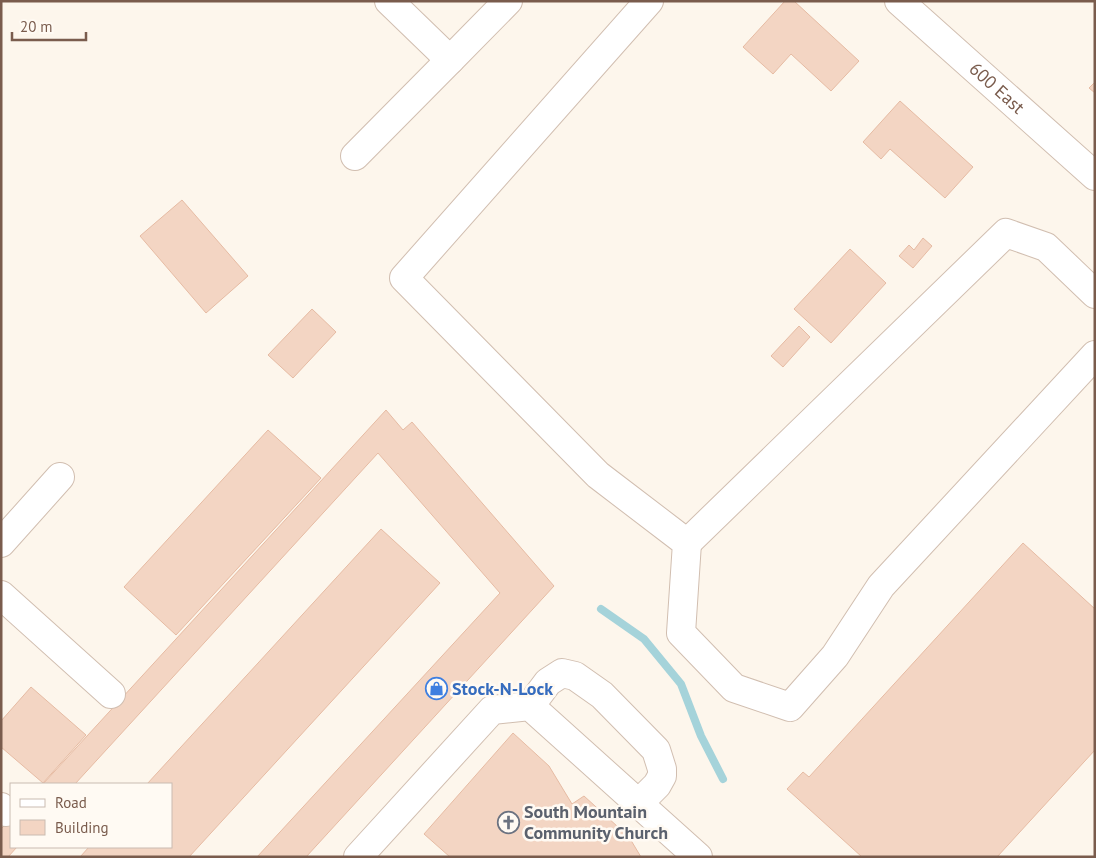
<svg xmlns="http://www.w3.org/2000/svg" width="1096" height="858" viewBox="0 0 1096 858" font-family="'PT Sans',sans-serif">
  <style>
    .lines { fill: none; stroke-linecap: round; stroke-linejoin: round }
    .stream { stroke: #a5d3da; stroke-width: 8 }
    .building { fill: #f3d5c3; stroke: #e6bba3 }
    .minor-casing { stroke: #d1beb0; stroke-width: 30 }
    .minor { stroke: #fff; stroke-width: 28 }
    .labels { text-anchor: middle; stroke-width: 5; stroke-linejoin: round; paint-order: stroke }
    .street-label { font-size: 18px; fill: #7a5c4d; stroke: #fffaf3 }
    .shop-label { font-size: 18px; font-weight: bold; fill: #366cbe; stroke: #fffaf3; text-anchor: start }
    .worship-label { font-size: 18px; font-weight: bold; fill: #5b616d; stroke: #fffaf3; text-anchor: start }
  </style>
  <rect width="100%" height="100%" fill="#fdf6ec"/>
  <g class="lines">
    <!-- stream -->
    <path class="stream" d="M 601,609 L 644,639 L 681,684 L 701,736 L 723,779"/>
  </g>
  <!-- building -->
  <g class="building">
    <path d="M 785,1 L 794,1 L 859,61 L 831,91 L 791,54 L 773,74 L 743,47 Z"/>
    <path d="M 1095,82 L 1095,93 L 1089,88 Z"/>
    <path d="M 900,101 L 973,167 L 945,198 L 890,149 L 881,159 L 863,142 Z"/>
    <path d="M 182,200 L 248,276 L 206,313 L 140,236 Z"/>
    <path d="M 923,238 L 932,246 L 913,268 L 899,256 L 909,245 L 914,250 Z"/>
    <path d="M 850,249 L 886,283 L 831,343 L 794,309 Z"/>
    <path d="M 312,309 L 336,332 L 293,378 L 268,355 Z"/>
    <path d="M 799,326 L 810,337 L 783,367 L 771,356 Z"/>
    <path d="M 386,410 L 403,430 L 412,422 L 554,586 L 306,857 L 257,857 L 500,593 L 378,453 L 75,784 L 43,784 Z"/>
    <path d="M 268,430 L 321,478 L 176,635 L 124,587 Z"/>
    <path d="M 381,529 L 440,583 L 189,857 L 80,857 L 89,847 L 171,847 L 171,784 L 147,784 Z"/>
    <path d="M 1023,543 L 1095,609 L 1095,750 L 997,857 L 862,857 L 787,789 L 803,772 L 809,777 Z"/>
    <path d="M 31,687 L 86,735 L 43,783 L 1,747 L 1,721 Z"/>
    <path d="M 513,733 L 549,766 L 572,804 L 584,796 L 629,837 L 641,857 L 450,857 L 424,834 Z"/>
    <path d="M 11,819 L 11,847 L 17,847 L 8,857 L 1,857 L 1,829 Z"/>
  </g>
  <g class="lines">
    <defs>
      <g id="minor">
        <path d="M 649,1 L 404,278 L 598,475 L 687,543 L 681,633 L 734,688 L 790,707 L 835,656 L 881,586 L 1095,355"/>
        <path id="s1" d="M 899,1 L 1095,176"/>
        <path d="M 450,60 L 508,1"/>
        <path d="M 355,156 L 450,60 L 389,1"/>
        <path d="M 1,543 L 60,477"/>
        <path d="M 687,543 L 1006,233 L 1046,247 L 1095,294"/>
        <path d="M 1,595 L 111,694"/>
        <path d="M 530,706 L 548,682 L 562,673 L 575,676 L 602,695 L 656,750 L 662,769 L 662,776 L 657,785 L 639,803"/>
        <path d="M 1,807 L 6,812"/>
        <path d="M 358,857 L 492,710 L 530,706 L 698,857"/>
      </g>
    </defs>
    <!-- minor casing -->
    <use href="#minor" class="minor-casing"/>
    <!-- minor -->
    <use href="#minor" class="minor"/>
  </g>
  <!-- icons -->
  <defs>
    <symbol id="shop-ring" viewBox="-11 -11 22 22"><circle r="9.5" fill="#fffaf3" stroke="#3f7fe0" stroke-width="1.5"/><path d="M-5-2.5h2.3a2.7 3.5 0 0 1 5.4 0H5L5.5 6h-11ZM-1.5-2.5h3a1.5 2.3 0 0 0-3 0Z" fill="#3f7fe0"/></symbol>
    <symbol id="church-ring" viewBox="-11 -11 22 22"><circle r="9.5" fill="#fffaf3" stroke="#6b7280" stroke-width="1.5"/><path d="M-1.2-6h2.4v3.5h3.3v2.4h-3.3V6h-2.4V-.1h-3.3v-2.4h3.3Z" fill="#6b7280"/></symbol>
  </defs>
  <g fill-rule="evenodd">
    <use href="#shop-ring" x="424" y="676" width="25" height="25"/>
    <use href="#church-ring" x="496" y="810" width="25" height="25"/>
  </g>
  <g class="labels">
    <!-- street labels -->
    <g class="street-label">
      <text dy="6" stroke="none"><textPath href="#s1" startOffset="131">600 East</textPath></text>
    </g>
    <!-- shop labels -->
    <g class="shop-label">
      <text x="452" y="695">Stock-N-Lock</text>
    </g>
    <!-- worship labels -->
    <g class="worship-label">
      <text x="524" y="818">South Mountain<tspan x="524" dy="21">Community Church</tspan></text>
    </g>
  </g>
  <!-- border -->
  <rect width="1096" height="858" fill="none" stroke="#7a5c4d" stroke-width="5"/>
  <!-- legend -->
  <rect x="10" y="783" width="162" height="65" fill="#fffaf3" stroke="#cabbb1"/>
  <rect x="20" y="799" width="25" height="8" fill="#ffffff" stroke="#cabbb1"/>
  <text x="55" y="808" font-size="15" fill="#7a5c4d">Road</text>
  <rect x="20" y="820" width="25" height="15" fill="#f3d5c3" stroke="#cabbb1"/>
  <text x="55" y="833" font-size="15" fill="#7a5c4d">Building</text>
  <!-- scale -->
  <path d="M12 32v8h74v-8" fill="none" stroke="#7a5c4d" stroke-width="2.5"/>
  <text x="20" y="32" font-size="15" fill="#7a5c4d" stroke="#fffaf3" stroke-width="4" paint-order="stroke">20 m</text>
</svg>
